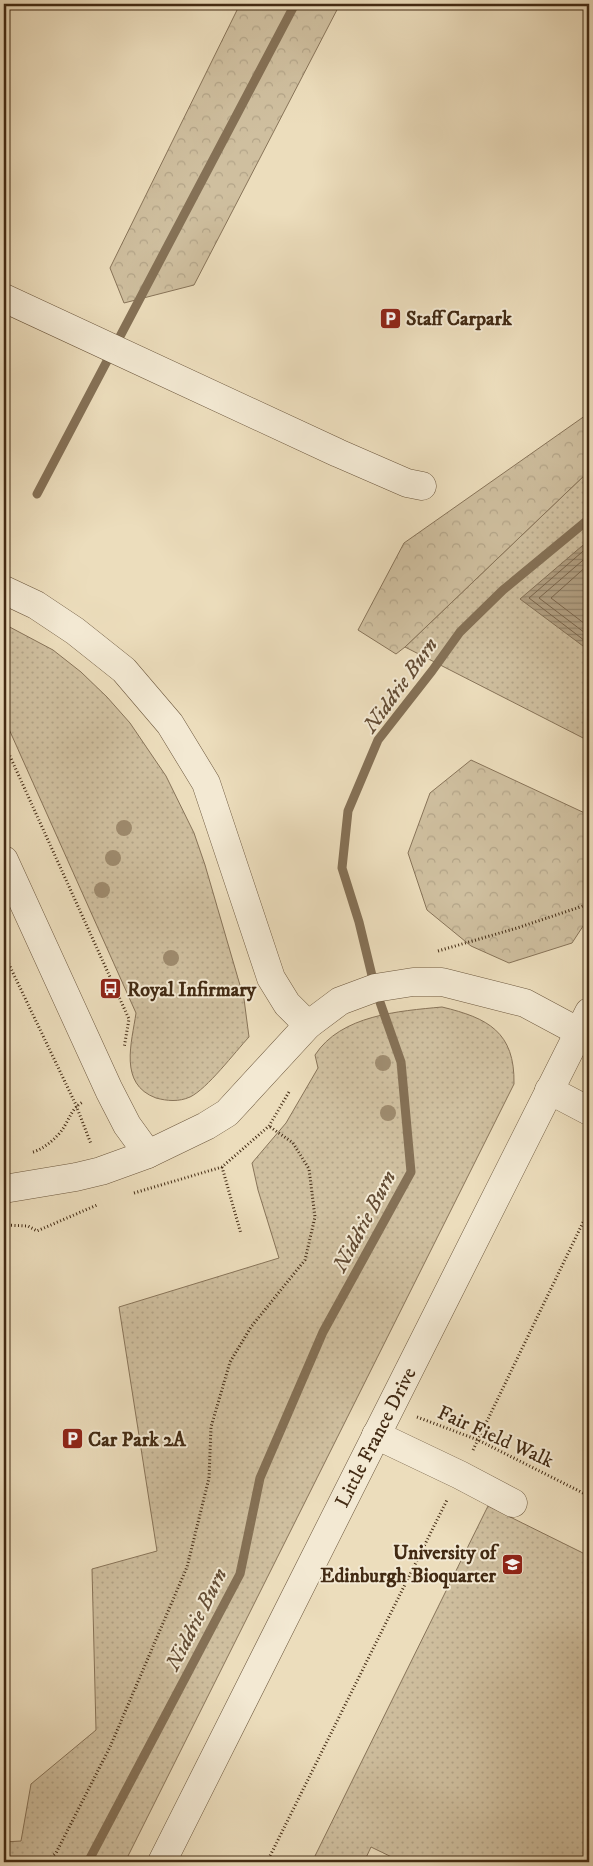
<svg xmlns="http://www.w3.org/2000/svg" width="593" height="1866" viewBox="0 0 593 1866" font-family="'IM FELL DW Pica',serif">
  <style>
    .grass { fill: url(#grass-dots); stroke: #887459 }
    .forest { fill: url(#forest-crowns); stroke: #887459 }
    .water { fill: url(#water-rules); stroke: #857156 }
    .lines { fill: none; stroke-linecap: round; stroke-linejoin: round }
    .shore { stroke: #7a654b; stroke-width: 1 }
    .stream { stroke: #857156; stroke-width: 9 }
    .minor-casing { stroke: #6c573d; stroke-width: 29 }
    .path { stroke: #422a13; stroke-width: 3; stroke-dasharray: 1 2.5; stroke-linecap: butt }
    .minor { stroke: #f3e9d3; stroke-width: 28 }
    .tree { fill: #9e8b6e }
    .labels { text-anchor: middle; stroke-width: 4; stroke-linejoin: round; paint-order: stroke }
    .poi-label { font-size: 20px; font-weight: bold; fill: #422a13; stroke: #f3e9d3; text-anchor: start }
    .street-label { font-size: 20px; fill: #422a13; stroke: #f3e9d3 }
    .water-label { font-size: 21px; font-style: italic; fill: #644d35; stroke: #f3e9d3 }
  </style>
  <defs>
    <pattern id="grass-dots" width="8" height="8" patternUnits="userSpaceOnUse" patternTransform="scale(1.25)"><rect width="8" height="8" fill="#cfbf9f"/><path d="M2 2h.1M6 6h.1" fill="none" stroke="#b3a488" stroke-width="1.8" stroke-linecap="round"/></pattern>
    <pattern id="forest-crowns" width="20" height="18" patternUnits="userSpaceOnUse" patternTransform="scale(1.25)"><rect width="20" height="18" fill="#cfbf9f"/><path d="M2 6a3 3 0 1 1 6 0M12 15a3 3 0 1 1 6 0" fill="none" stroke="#b3a488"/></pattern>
    <pattern id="water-rules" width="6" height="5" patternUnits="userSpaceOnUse" patternTransform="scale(1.25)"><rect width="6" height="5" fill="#b2a083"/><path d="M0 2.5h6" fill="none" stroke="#92836a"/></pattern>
  </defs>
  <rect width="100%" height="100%" fill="#ecddbc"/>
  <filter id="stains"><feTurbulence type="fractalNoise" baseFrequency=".004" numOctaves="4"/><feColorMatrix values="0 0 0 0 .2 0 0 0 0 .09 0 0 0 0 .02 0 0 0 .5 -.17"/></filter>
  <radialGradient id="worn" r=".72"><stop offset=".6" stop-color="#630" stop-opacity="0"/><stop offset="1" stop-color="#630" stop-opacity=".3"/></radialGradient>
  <!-- grass -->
  <g class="grass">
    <path d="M 589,471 L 589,741 L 405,647 Z"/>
    <path d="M 4,624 L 53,650 L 81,672 L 107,697 L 130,723 L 166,776 L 194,833 L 205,865 L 244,999 L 249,1037 C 235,1052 207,1089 190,1097 C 179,1102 167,1101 156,1098 C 118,1084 132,1042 136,1013 L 4,718 Z"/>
    <path d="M 442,1007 C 488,1018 515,1032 514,1084 L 125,1862 L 4,1862 L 4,1842 L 21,1841 L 31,1784 L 96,1730 L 92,1569 L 157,1551 L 119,1307 L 279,1258 L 258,1190 L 252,1163 L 286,1123 L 318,1068 L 315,1055 C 341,1015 399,1011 442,1007 Z"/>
    <path d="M 488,1506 L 589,1556 L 589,1862 L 402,1862 L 371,1847 L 364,1862 L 312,1862 Z"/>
  </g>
  <!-- forest -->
  <g class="forest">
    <path d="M 240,4 L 340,4 L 194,285 L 124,303 L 110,268 Z"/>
    <path d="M 589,413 L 589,471 L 405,647 L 396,654 L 358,630 L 404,543 Z"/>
    <path d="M 471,760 L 589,815 L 589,917 L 572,943 L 509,963 L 471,946 L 427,910 L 408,853 L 430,793 Z"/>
  </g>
  <!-- water -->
  <path class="water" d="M 589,540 L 589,647 L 587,649 L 520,599 Z"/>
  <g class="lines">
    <!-- shore -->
    <g class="shore">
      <path d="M 589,546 L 529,598 L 589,644"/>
      <path d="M 589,555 L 539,598 L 589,636"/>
      <path d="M 589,564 L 551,598 L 589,627"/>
    </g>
    <!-- stream -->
    <g class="stream">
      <path d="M 37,494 L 295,4"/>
      <path d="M 88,1862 L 240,1574 L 260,1478 L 323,1332 L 411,1172 L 401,1062 L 375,988 L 359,922 L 342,868 L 348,811 L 378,740 L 432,671 L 460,632 L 503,590 L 589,519"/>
    </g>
    <defs>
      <g id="minor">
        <path d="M 4,298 L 338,453 L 407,483 L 422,486"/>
        <path d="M 4,590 L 36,605 L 75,631 L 124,670 L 170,724 L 206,783 L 271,978 L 287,1004 L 308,1025"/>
        <path d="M 4,860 L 109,1090 L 127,1125 L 148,1154"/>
        <path d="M 549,1090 L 589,1111"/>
        <path d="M 4,1189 L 76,1177 L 101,1171 L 148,1154 L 206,1126 L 227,1113 L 308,1025 L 340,1001 L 375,988 L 413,982 L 442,982 L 525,1003 L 579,1032"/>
        <path d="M 376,1435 L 460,1475 L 513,1503"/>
        <path d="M 162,1862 L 589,1012"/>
      </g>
    </defs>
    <!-- minor casing -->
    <use href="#minor" class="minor-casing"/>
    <!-- path -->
    <g class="path">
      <path d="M 4,743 L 129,1019 L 124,1048"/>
      <path d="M 438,951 L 517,928 L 589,904"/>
      <path d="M 4,954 L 76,1105 L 91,1144"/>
      <path d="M 33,1152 C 44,1149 58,1137 64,1127 C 70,1117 73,1107 83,1102"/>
      <path d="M 222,1167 L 241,1234"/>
      <path d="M 134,1193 L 222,1167 L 269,1126 L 289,1092"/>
      <path d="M 4,1225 L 28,1226 L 37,1231 L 97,1205"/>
      <path d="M 417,1417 L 478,1440 L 589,1496"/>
      <path d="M 473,1450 L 589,1210"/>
      <path d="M 46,1862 L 56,1853 L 110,1747 L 187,1567 L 209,1478 L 211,1427 L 230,1362 L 251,1327 L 305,1260 L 315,1217 L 309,1169 L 293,1143 L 269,1126"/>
      <path d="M 267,1862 L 447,1500"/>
    </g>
    <!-- minor -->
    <use href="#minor" class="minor"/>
  </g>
  <!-- trees -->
  <g class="tree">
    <circle cx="124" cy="828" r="8"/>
    <circle cx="113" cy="858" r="8"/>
    <circle cx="102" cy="890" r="8"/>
    <circle cx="171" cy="958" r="8"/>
    <circle cx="383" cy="1063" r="8"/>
    <circle cx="388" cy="1113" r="8"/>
  </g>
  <!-- icons -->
  <defs>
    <symbol id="parking-square" viewBox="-11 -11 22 22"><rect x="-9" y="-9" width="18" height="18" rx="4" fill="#8f2418" stroke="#f3e9d3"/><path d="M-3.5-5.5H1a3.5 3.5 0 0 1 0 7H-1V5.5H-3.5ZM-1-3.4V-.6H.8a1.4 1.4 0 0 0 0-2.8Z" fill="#fff"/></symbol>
    <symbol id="bus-square" viewBox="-11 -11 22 22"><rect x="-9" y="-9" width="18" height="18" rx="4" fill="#8f2418" stroke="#f3e9d3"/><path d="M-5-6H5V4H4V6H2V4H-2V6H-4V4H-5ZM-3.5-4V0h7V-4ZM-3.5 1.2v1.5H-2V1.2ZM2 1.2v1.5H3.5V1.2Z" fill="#fff"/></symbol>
    <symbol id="university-square" viewBox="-11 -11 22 22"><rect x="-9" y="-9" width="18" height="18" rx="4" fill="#8f2418" stroke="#f3e9d3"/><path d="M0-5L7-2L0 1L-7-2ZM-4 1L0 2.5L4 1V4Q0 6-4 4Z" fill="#fff"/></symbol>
  </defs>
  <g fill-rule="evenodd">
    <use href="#parking-square" x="378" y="306" width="25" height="25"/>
    <use href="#bus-square" x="98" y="976" width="25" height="25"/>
    <use href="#parking-square" x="60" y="1426" width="25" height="25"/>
    <use href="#university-square" x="500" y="1552" width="25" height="25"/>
  </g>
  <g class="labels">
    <!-- poi labels -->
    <g class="poi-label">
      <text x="406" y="325">Staff Carpark</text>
      <text x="127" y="996">Royal Infirmary</text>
      <text x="88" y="1446">Car Park 2A</text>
      <text x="496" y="1559" text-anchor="end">University of<tspan x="496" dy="23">Edinburgh Bioquarter</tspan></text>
    </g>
    <!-- street labels -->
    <g class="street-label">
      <text transform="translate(496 1436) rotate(24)" y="7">Fair Field Walk</text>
      <text transform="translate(375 1437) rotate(-63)" y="7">Little France Drive</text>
    </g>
    <!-- water labels -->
    <g class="water-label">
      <text transform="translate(400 685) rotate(-54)" y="7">Niddrie Burn</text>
      <text transform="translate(364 1221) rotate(-62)" y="7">Niddrie Burn</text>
      <text transform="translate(196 1619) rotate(-63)" y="7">Niddrie Burn</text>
    </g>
  </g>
  <!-- margin -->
  <rect width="593" height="1866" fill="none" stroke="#ecddbc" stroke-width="20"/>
  <rect x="5" y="5" width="583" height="1856" fill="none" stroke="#422a13" stroke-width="2.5"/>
  <rect x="10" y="10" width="573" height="1846" fill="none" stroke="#422a13"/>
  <rect width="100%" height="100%" filter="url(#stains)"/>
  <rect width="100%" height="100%" fill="url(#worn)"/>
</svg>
